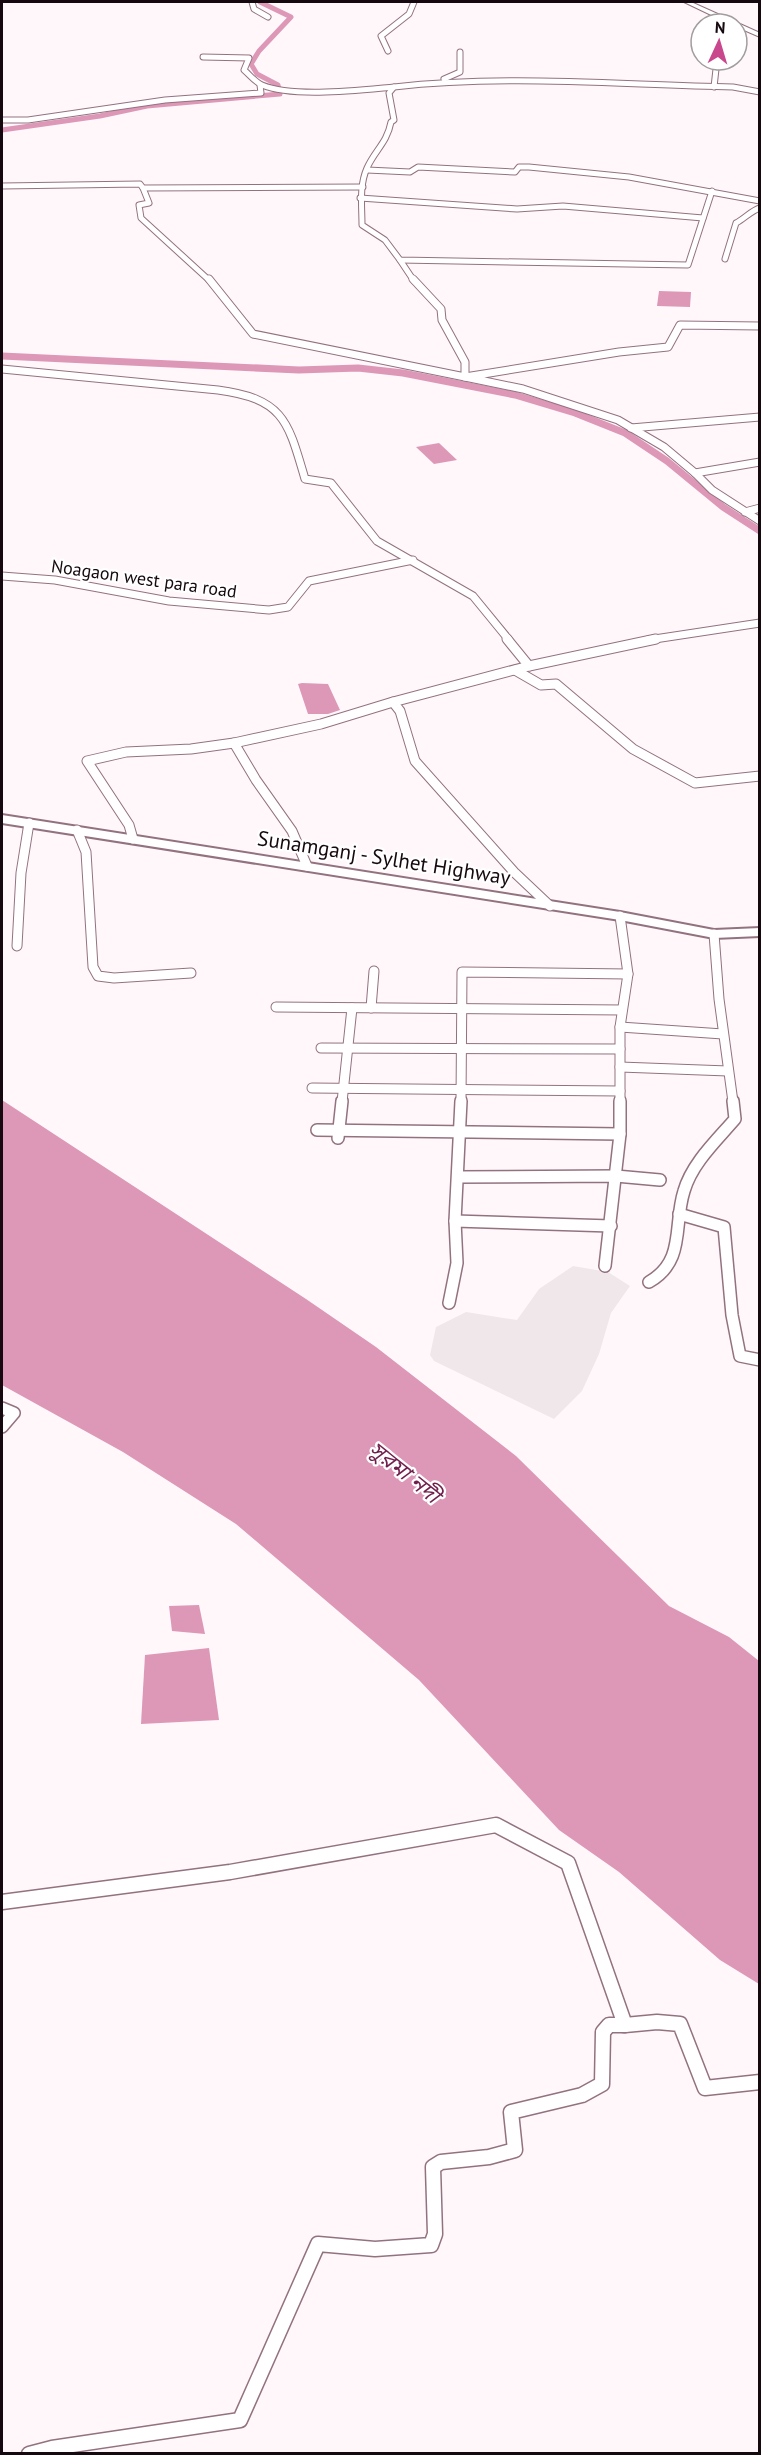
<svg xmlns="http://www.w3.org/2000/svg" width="761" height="2455" viewBox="0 0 761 2455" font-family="'PT Sans','Noto Sans Bengali',sans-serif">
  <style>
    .built { fill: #f0e7eb }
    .water { fill: #dd97b7 }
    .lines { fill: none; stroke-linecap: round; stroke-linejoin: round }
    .canal-far1 { stroke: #dd97b7; stroke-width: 5 }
    .canal { stroke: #dd97b7; stroke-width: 7 }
    .street-far4-casing { stroke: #937280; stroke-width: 7 }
    .street-far3-casing { stroke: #937280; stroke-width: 9 }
    .street-far2-casing { stroke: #937280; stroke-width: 11 }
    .street-far1-casing { stroke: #937280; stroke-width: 14 }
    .street-casing { stroke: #937280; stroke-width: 17 }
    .secondary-casing { stroke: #937280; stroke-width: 2 }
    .primary-casing { stroke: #937280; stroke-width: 4 }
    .street-far4 { stroke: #fff; stroke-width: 5 }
    .street-far3 { stroke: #fff; stroke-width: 7 }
    .street-far2 { stroke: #fff; stroke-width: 9 }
    .street-far1 { stroke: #fff; stroke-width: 11 }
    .street { stroke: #fff; stroke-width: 14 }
    .secondary { fill: #fff; fill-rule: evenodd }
    .primary { fill: #fff; fill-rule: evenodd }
    .labels { text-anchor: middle; stroke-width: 4.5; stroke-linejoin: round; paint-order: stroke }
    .far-street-label { font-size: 18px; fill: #15090f; stroke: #fff }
    .street-label { font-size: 21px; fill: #15090f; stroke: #fff }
    .water-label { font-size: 22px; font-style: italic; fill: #701e4b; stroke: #fff }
  </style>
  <rect width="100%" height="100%" fill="#fff7fa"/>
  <!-- built -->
  <path class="built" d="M 573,1266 L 608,1272 L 630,1286 L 611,1313 L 599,1354 L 582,1391 L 554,1419 L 434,1361 L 430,1355 L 436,1327 L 466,1312 L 517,1320 L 539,1289 Z"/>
  <!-- water -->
  <g class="water">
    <path d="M 659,291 L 691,292 L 690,307 L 657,306 Z"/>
    <path d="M 439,443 L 457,460 L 434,464 L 416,447 Z"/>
    <path d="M 302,683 L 328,684 L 340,710 L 328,714 L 308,714 L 298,684 Z"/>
    <path d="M 2,1100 L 306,1299 L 376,1347 L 516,1456 L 669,1606 L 729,1637 L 759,1661 L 759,1984 L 720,1960 L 619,1872 L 559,1830 L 419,1680 L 236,1524 L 123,1452 L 2,1385 Z"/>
    <path d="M 199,1605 L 205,1634 L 172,1631 L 169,1606 Z"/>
    <path d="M 209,1648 L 219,1720 L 141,1724 L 145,1655 Z"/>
  </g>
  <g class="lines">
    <!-- canal-far1 -->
    <path class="canal-far1" d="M 2,130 L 100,116 L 147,106 L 280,94 L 278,85 L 257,74 L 251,64 L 259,51 L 291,17 L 260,2"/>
    <!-- canal -->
    <path class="canal" d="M 2,356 L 299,370 L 358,368 L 403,373 L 515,395 L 575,413 L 625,433 L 667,461 L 723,507 L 760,531"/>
    <defs>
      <g id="street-far4">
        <path d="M 252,2 L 254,9 L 268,17"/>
        <path d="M 388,51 L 381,36 L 409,14 L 414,2"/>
        <path d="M 203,57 L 249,58 L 244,70 C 250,75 255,82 262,85 C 293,98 360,90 394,87"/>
        <path d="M 444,79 L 460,72 L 460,52"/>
        <path d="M 714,87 L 716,69 L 721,60"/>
        <path d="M 2,120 L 28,120 L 165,100 L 261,93 L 260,85"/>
        <path d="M 367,170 L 410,172 L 418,167 L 515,172 L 519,167 L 529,167 L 629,177 L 760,201"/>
        <path d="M 2,186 L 140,184 L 143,188 L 363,187"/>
        <path d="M 143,188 L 149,203 L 139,205 L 141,218 L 210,281"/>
        <path d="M 712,191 L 688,265 L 400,260 L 385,240 L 362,225 C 362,206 359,186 367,168 C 375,150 387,143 391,122 L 394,120 L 389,93 L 394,87 C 507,74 620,85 733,87 L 760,92"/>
        <path d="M 360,198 L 517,209 L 563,206 L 703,218"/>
        <path d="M 725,259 L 736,223 C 744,219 752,210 760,208"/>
        <path d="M 400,260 L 414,281"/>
      </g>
      <g id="street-far3">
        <path d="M 209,279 L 253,334 L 465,377 L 465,362 L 442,320 L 441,309 L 413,279"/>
        <path d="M 2,369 L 218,390 C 284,399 288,421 305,479 L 331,483 L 377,541 L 473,596 L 509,640"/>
        <path d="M 631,428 L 760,417"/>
        <path d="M 760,462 L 695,473 L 712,490 L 760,521"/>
        <path d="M 695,473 L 664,447 L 618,420 L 523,389 L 465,377 L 619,352 L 668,347 L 680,325 L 760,326"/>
        <path d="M 745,512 L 760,508"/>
        <path d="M 2,576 L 55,580 L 169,601 L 269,610 L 288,607 L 309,581 L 413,560"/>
        <path d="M 648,640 L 760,623"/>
      </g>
      <g id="street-far2">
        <path d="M 507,639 L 529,666"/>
        <path d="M 515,670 L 541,685 L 556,684 L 633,749 L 695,783 L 760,776"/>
        <path d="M 77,830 L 86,852 L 93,967 L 98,976 L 114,978 L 191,973"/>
        <path d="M 133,839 L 129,825 L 87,761 L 126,752 L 191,749 L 234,743"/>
        <path d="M 307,866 L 292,831 L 256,780 L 234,743 L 321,724 L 393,702"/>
        <path d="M 550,906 L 514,872 L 415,761 L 400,711 L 393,702 L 529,666 L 656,639"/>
        <path d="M 620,916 L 628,974 L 620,1027 L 620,1102"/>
        <path d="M 714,934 L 719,999 L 733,1102"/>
        <path d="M 17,946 L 21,873 L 29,823"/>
        <path d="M 276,1007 L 622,1010"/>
        <path d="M 371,1008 L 374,971"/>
        <path d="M 620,1027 L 723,1034"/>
        <path d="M 321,1048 L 620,1049"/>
        <path d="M 620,1067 L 728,1071"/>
        <path d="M 312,1088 L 620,1091"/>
        <path d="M 342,1102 L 352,1008"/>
        <path d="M 461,1102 L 462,972 L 628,974"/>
      </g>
      <g id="street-far1">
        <path d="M 317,1130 L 620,1134"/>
        <path d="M 338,1138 L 342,1101"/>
        <path d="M 458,1177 L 616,1176 L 660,1180"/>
        <path d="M 679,1214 L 724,1227 L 732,1315 L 740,1356 L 760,1360"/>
        <path d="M 455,1221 L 611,1226"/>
        <path d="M 605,1266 L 620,1134 L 620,1101"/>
        <path d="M 649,1282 C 686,1261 673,1225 684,1191 C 692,1163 717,1140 735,1119 L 733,1101"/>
        <path d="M 449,1303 L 457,1263 L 455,1221 L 461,1101"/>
        <path d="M 2,1408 L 14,1413 L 2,1427"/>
      </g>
      <g id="street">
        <path d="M 2,1902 L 230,1872 L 496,1825 L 568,1863 L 625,2025 L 657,2022 L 680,2024 L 705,2088 L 760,2082"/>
        <path d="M 29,2454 L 52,2448 L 240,2420 L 318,2244 L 375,2249 L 431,2245 L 435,2234 L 433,2167 L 441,2162 L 489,2157 L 515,2150 L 511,2112 L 582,2095 L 602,2084 L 603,2032 L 609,2025 L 625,2025"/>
      </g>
      <path id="secondary" d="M 684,2 L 691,2 L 760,33 L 760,37 L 737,27 L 737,24 L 730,24 Z"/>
      <path id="primary" d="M 2,815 L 620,912 L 714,930 L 760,928 L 760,936 L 714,938 L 620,920 L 2,823 Z"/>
    </defs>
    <!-- street-far4 casing -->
    <use href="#street-far4" class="street-far4-casing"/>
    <!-- street-far3 casing -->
    <use href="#street-far3" class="street-far3-casing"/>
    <!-- street-far2 casing -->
    <use href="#street-far2" class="street-far2-casing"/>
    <!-- street-far1 casing -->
    <use href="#street-far1" class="street-far1-casing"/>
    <!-- street casing -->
    <use href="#street" class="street-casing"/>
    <!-- secondary casing -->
    <use href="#secondary" class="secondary-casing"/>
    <!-- primary casing -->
    <use href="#primary" class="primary-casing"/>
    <!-- street-far4 -->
    <use href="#street-far4" class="street-far4"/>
    <!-- street-far3 -->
    <use href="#street-far3" class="street-far3"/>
    <!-- street-far2 -->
    <use href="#street-far2" class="street-far2"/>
    <!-- street-far1 -->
    <use href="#street-far1" class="street-far1"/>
    <!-- street -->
    <use href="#street" class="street"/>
    <!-- secondary -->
    <use href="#secondary" class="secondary"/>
    <!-- primary -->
    <use href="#primary" class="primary"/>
  </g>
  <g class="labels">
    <!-- far-street labels -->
    <g class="far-street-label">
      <text transform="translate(144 579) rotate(8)" y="6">Noagaon west para road</text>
    </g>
    <!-- street labels -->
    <g class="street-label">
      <text transform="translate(384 858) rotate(9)" y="7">Sunamganj - Sylhet Highway</text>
    </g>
    <!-- water labels -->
    <g class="water-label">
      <text transform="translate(405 1472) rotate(39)" y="8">সুরমা নদী</text>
    </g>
  </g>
  <!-- border -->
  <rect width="761" height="2455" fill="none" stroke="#15090f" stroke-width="6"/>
  <!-- north arrow -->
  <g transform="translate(719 42) rotate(4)"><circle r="28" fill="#ffffff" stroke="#a19d9f" stroke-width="1.5"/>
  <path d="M0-4.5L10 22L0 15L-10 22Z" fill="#c9478d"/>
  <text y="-9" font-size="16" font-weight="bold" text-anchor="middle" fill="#15090f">N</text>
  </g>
</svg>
